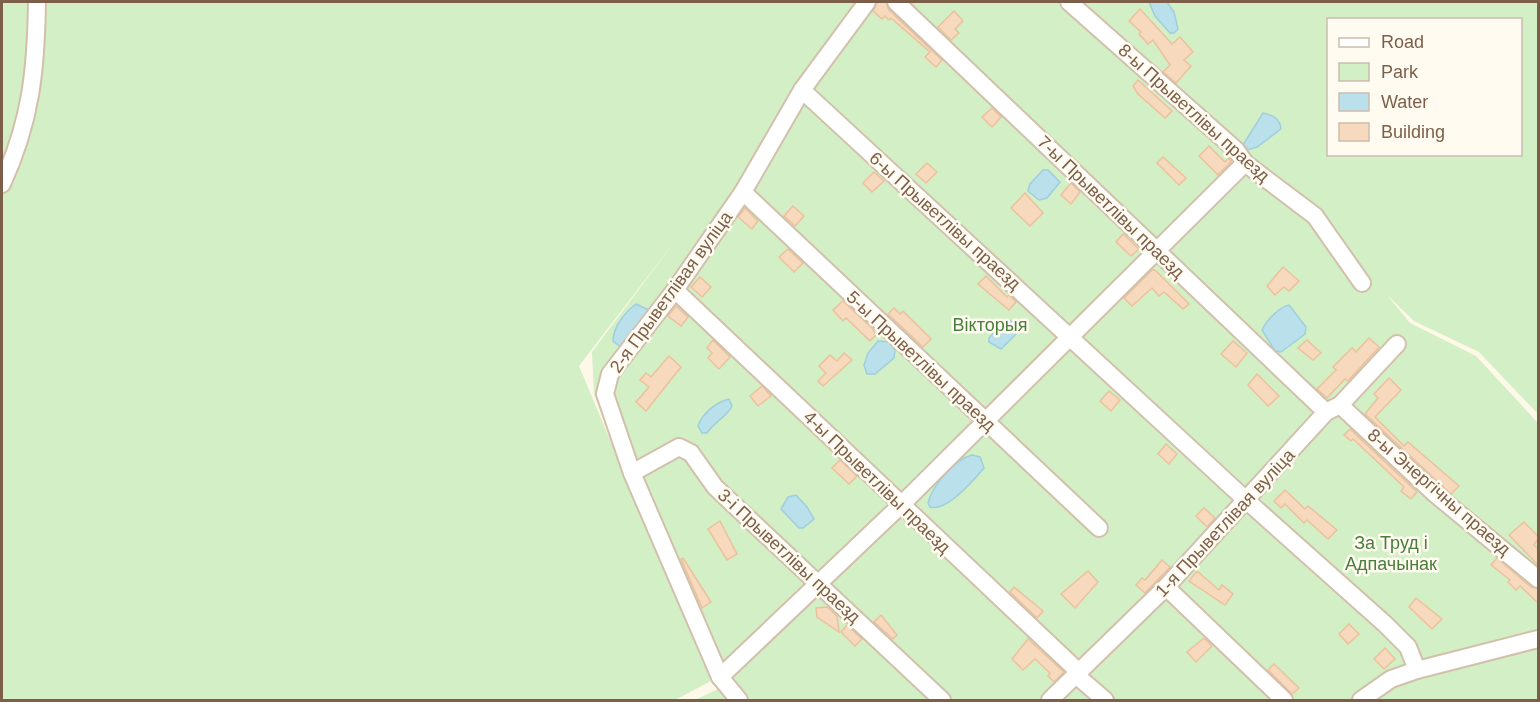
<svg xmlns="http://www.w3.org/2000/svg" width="1540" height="702" viewBox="0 0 1540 702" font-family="Helvetica,sans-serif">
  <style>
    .green { fill: #d2efc5; fill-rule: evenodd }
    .water { fill: #bae0eb; stroke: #9fcfde; stroke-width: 1.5 }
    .building { fill: #f7d9bd; stroke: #ecc19c; stroke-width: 1.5 }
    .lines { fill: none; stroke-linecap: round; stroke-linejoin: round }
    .minor-casing { stroke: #d3c0ac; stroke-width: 20 }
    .minor { stroke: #fff; stroke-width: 16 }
    .labels { text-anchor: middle; stroke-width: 5; stroke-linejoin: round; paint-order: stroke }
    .street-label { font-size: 18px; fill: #7d5f49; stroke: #fffbf1 }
    .park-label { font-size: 18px; fill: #4a7e3c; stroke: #fffbf1 }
  </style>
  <rect width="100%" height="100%" fill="#fef8e9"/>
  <!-- green -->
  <path class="green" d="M 2,2 L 1538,2 L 1538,414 L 1479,352 L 1414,321 L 1387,295 L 1410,323 L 1476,356 L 1538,423 L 1538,700 L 695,700 L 720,688 L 594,394 L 592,352 L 678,237 L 579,366 L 711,681 L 675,700 L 2,700 ZM 1328,20 L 1520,20 L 1520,154 L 1328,154 Z"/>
  <!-- water -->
  <g class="water">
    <path d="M 1149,2 L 1167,2 L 1174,12 L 1178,29 L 1174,33 L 1170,33 L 1155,16 Z"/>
    <path d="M 1263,113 C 1272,115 1280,118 1281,129 L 1257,147 L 1248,150 L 1243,145 Z"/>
    <path d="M 1043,170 L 1048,170 L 1060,182 L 1047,198 L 1039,200 L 1028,191 L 1030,184 Z"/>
    <path d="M 636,304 L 647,309 L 646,317 L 621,347 L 613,341 C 613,327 625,312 636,304 Z"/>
    <path d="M 1289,305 L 1306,327 L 1305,334 L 1281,352 L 1275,351 L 1262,330 C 1266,321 1279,307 1289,305 Z"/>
    <path d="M 1010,320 L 1019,331 L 1001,349 L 989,342 L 989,338 L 1004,321 Z"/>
    <path d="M 878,341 L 889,342 L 895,350 L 894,358 L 875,374 L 867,374 L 864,365 L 868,353 Z"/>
    <path d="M 729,399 L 732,406 C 728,416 714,422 707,433 L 702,433 L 698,426 C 702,414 716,402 729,399 Z"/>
    <path d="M 972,455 L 980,457 L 984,468 C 974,480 947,512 930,507 L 928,503 C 932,486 955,459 972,455 Z"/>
    <path d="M 796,495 L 807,507 L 814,519 L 803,528 L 799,528 L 781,509 L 788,497 Z"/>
  </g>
  <!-- building -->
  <g class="building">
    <path d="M 877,2 L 886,2 L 889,10 L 942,60 L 936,67 L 925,57 L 930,52 L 891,18 L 889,20 L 885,16 L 882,19 L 873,11 Z"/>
    <path d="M 1140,9 L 1172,44 L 1180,37 L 1193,52 L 1184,60 L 1191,66 L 1176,83 L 1163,72 L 1170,65 L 1153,40 L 1148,44 L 1139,34 L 1141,32 L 1129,21 Z"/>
    <path d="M 954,11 L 963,21 L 955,29 L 959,33 L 951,40 L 938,27 Z"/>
    <path d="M 1138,80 L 1172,111 L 1165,118 L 1138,94 L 1133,86 Z"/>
    <path d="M 992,108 L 1001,117 L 992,127 L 982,117 Z"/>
    <path d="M 1209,146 L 1225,162 L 1229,158 L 1231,162 L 1218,175 L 1199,156 Z"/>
    <path d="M 1163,157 L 1186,178 L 1179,185 L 1157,163 Z"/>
    <path d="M 927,163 L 937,172 L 926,183 L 916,174 Z"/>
    <path d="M 874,172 L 884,181 L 872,192 L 863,183 Z"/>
    <path d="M 1071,183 L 1080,192 L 1071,204 L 1061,195 Z"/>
    <path d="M 1025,193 L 1043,213 L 1030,226 L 1011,208 Z"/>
    <path d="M 793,206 L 804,216 L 795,226 L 784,216 Z"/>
    <path d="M 745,208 L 758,221 L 752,229 L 738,217 Z"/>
    <path d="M 1123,234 L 1139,249 L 1131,256 L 1116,242 Z"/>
    <path d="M 788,249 L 803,263 L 794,272 L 779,257 Z"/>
    <path d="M 1283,267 L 1299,281 L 1289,291 L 1284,287 L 1275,295 L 1267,286 Z"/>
    <path d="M 1152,270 L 1155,270 L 1189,304 L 1183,309 L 1164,292 L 1159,296 L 1152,288 L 1132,306 L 1124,298 Z"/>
    <path d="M 986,276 L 1007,297 L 1009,295 L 1016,302 L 1009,310 L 978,284 Z"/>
    <path d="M 700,277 L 711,287 L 702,297 L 691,287 Z"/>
    <path d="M 843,301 L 872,328 L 876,335 L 870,341 L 846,318 L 843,321 L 833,310 Z"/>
    <path d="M 676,306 L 688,317 L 681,326 L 668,316 Z"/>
    <path d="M 894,308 L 900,314 L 903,311 L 931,339 L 923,347 L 888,314 Z"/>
    <path d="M 1369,338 L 1379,347 L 1348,381 L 1345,379 L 1327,398 L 1317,389 L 1336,370 L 1333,367 L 1352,348 L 1356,352 Z"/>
    <path d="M 713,340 L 730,357 L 719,369 L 708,358 L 712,353 L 707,348 Z"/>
    <path d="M 1307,340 L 1321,353 L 1313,360 L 1298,348 Z"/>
    <path d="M 1233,341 L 1247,353 L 1236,367 L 1221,354 Z"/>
    <path d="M 844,353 L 852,360 L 823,386 L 818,381 L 826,373 L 819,366 L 830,355 L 837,361 Z"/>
    <path d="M 669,356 L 681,367 L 646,411 L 636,402 L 649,387 L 640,380 L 646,373 L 651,377 Z"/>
    <path d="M 1257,374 L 1279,396 L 1268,406 L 1248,385 Z"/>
    <path d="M 1389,378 L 1401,390 L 1375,417 L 1404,446 L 1408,442 L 1459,486 L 1451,494 L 1365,414 L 1378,398 L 1374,394 Z"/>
    <path d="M 762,386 L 771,396 L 758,406 L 750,396 Z"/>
    <path d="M 1109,391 L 1120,400 L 1111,411 L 1100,401 Z"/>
    <path d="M 1350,429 L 1417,492 L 1411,499 L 1401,491 L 1404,487 L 1383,467 L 1353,439 L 1351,441 L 1344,435 Z"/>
    <path d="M 1166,444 L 1177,454 L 1169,464 L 1158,454 Z"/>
    <path d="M 840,460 L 857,476 L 849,484 L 832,468 Z"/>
    <path d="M 1285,490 L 1305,509 L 1308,506 L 1337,530 L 1328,539 L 1307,520 L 1304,523 L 1285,504 L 1281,508 L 1274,501 Z"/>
    <path d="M 1204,508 L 1215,518 L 1207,527 L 1196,516 Z"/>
    <path d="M 720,521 L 737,554 L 727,560 L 708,529 Z"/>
    <path d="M 1524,522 L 1539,537 L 1534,545 L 1539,550 L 1539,566 L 1509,535 Z"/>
    <path d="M 683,558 L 711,602 L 702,608 L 681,559 Z"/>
    <path d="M 1497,558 L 1531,587 L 1539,589 L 1539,604 L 1520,586 L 1516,590 L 1508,582 L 1510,580 L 1491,565 Z"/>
    <path d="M 1162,560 L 1170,567 L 1145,593 L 1136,585 L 1142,578 L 1145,580 Z"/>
    <path d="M 1088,571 L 1098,582 L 1075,608 L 1061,594 Z"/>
    <path d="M 1197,571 L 1219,590 L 1222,585 L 1233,594 L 1225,605 L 1189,581 Z"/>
    <path d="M 1014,587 L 1043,611 L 1037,618 L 1010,592 Z"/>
    <path d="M 1416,598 L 1442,619 L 1432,629 L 1409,607 Z"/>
    <path d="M 827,607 L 837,616 L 839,632 L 817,617 L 816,608 Z"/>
    <path d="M 881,615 L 897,635 L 893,639 L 874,622 Z"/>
    <path d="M 1349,624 L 1359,634 L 1348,644 L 1339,634 Z"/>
    <path d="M 847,625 L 862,639 L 855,646 L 841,632 Z"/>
    <path d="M 1204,638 L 1212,646 L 1196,662 L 1187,652 Z"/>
    <path d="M 1028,639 L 1064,672 L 1054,682 L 1048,676 L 1050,673 L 1035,659 L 1023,670 L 1012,659 Z"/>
    <path d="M 1385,648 L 1395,659 L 1384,669 L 1374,659 Z"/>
    <path d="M 1274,664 L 1299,688 L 1292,694 L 1268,670 Z"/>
  </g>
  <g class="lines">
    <defs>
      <g id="minor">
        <path d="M 896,2 L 1326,412"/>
        <path d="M 1069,2 L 1236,150 L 1245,163 L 1315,216 L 1362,283"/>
        <path d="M 802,90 L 1246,500 L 1385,624 L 1408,647 L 1417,670"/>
        <path d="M 2,184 C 31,121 36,70 37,2"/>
        <path d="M 743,192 L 1099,528"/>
        <path d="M 675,290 L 1080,673"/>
        <path d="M 1340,405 L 1434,493 L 1538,579"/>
        <path d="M 632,473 L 679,447 L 691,453 L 715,487 L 942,700"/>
        <path d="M 1166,587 L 1284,700"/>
        <path d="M 1077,676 L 1105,700"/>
        <path d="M 720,677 L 901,505 L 1245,163"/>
        <path d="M 739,700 L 720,677 L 632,473 L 605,394 L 610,374 L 675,290 L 743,192 L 802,90 L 867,2"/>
        <path d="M 1050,700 L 1166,587 L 1326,412 L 1340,405 L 1397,344"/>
        <path d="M 1361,700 L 1391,679 L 1417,670 L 1538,639"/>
      </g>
    </defs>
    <!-- minor casing -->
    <use href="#minor" class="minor-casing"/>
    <!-- minor -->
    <use href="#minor" class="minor"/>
  </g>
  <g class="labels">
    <!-- street labels -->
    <g class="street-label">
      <text transform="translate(1194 113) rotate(42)" y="6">8-ы Прыветлівы праезд</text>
      <text transform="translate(1111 207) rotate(44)" y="6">7-ы Прыветлівы праезд</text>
      <text transform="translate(945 221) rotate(42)" y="6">6-ы Прыветлівы праезд</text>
      <text transform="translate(671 292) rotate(-54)" y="6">2-я Прыветлівая вуліца</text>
      <text transform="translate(921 361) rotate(43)" y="6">5-ы Прыветлівы праезд</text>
      <text transform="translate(877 482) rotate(44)" y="6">4-ы Прыветлівы праезд</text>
      <text transform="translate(1439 492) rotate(41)" y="6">8-ы Энергічны праезд</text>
      <text transform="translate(1225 523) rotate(-47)" y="6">1-я Прыветлівая вуліца</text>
      <text transform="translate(789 556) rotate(43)" y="6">3-і Прыветлівы праезд</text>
    </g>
    <!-- park labels -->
    <g class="park-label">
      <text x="990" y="331">Вікторыя</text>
      <text x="1391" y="549">За Труд і<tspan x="1391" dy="21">Адпачынак</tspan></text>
    </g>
  </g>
  <!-- border -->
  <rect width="1540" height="702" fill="none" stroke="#7d5f49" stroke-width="6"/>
  <!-- legend -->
  <rect x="1327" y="18" width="195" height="138" fill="#fffbf1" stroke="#cbbdae" stroke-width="1.5"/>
  <rect x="1339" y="38" width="30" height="9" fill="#ffffff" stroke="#cbbdae" stroke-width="1.5"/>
  <text x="1381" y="48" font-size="18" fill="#7d5f49">Road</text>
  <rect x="1339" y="63" width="30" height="18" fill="#d2efc5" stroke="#cbbdae" stroke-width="1.5"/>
  <text x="1381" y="78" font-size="18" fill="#7d5f49">Park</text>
  <rect x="1339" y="93" width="30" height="18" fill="#bae0eb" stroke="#cbbdae" stroke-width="1.5"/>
  <text x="1381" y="108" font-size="18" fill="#7d5f49">Water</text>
  <rect x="1339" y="123" width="30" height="18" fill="#f7d9bd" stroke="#cbbdae" stroke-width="1.5"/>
  <text x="1381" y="138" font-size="18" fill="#7d5f49">Building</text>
</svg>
